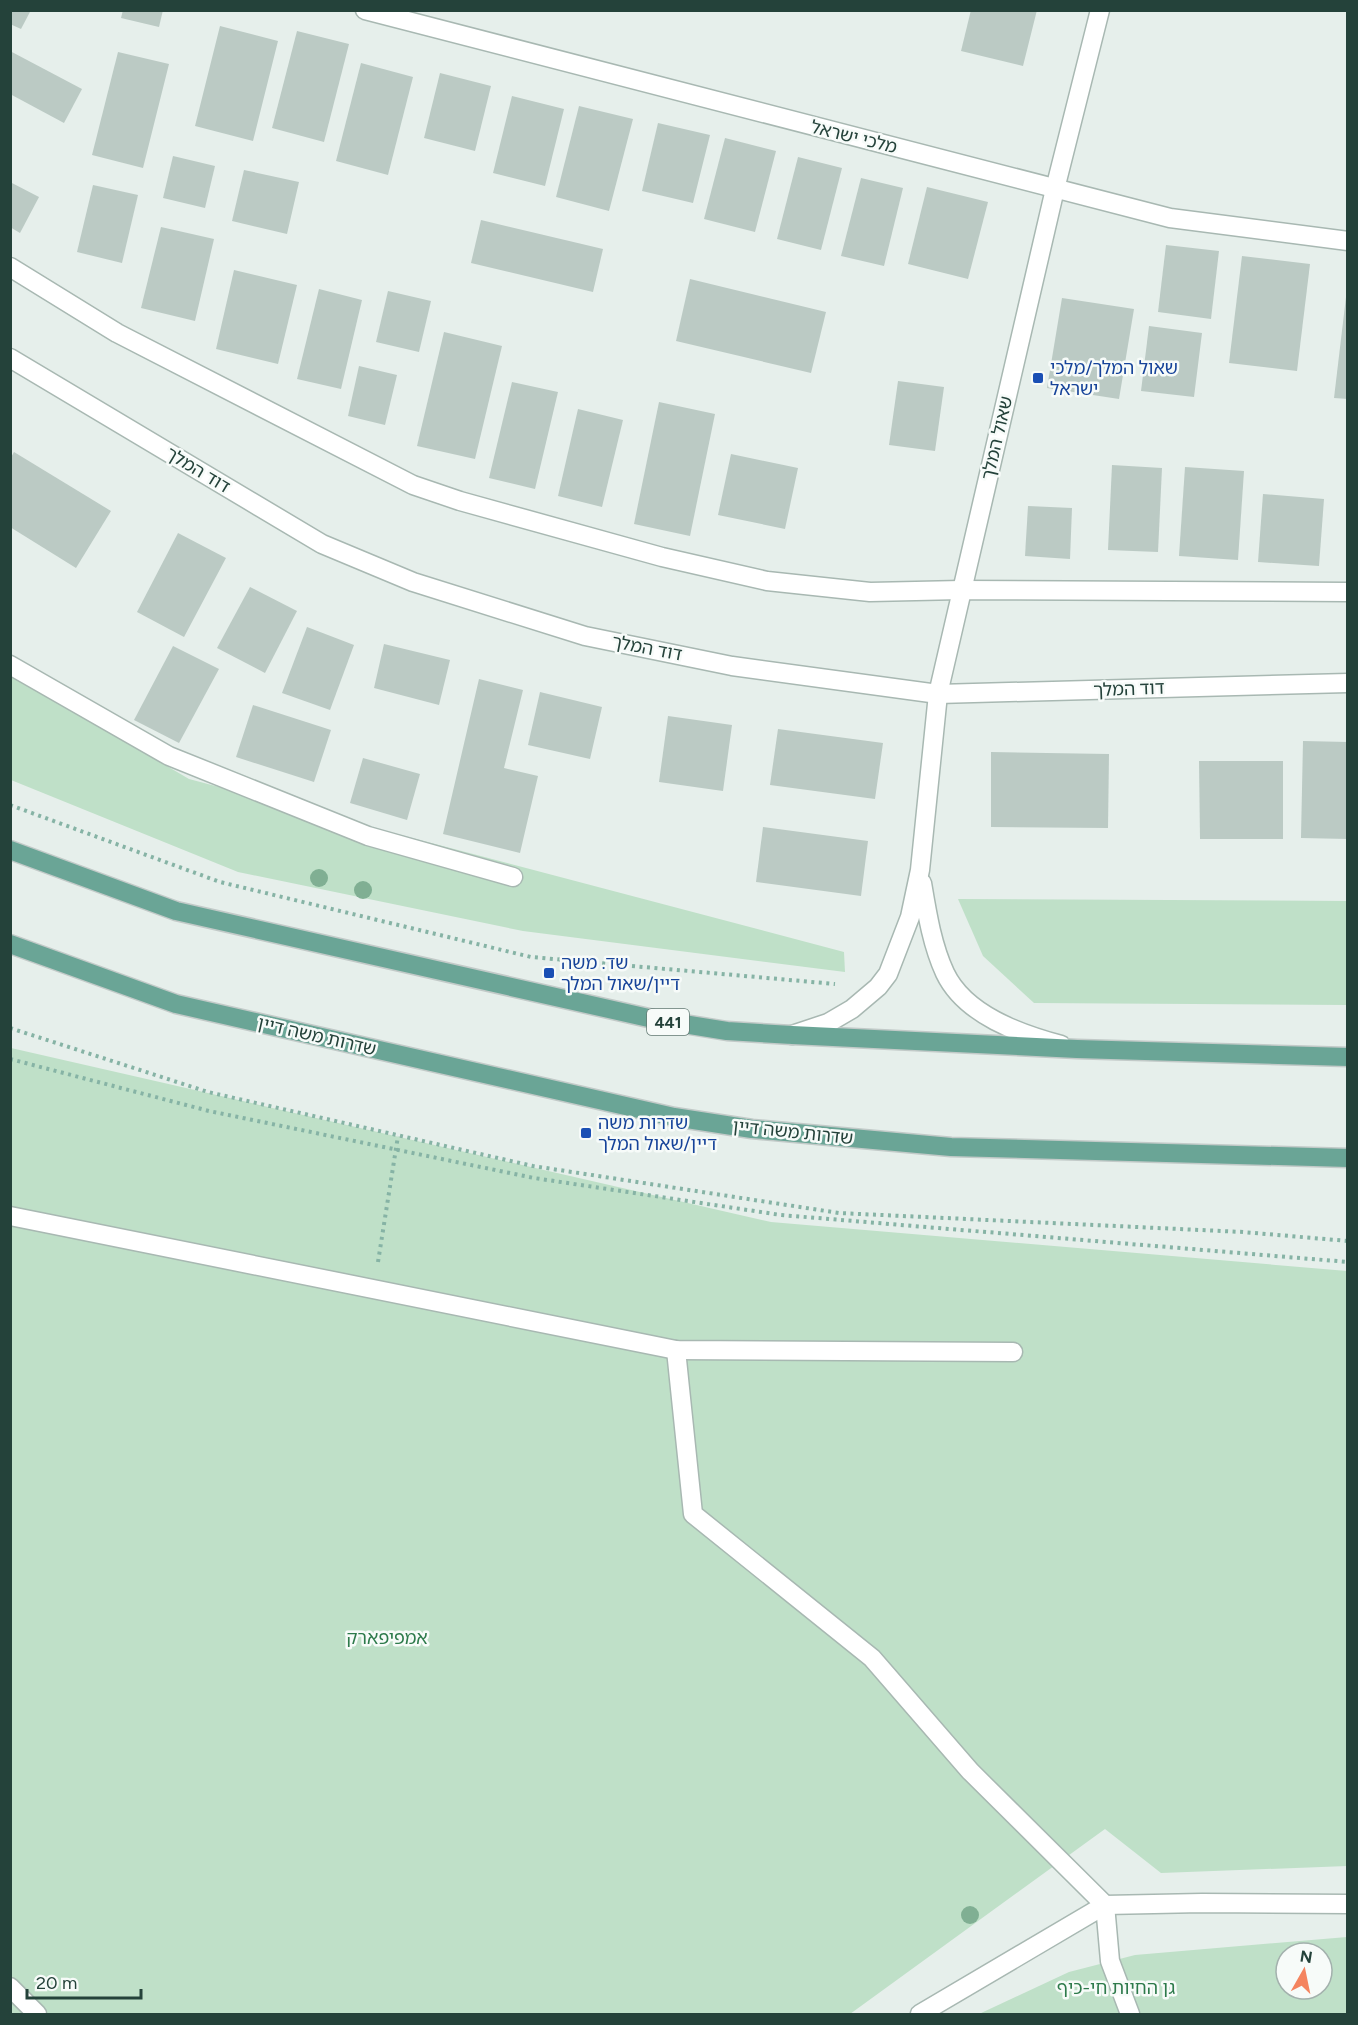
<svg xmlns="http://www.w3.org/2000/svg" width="1358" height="2025" viewBox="0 0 1358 2025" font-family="Figtree,'Noto Sans Hebrew',sans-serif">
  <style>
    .green { fill: #bfe0c8; fill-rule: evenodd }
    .building { fill: #bbcac4 }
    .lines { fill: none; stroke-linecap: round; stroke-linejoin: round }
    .minor-casing { stroke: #a8b8b2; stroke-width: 21 }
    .major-casing { stroke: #c2cac8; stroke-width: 21 }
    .path { stroke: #86b3a5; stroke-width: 4; stroke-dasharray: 3 4.5; stroke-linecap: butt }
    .minor { stroke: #fff; stroke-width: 18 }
    .major { stroke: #6aa596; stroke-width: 18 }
    .tree { fill: #80af93 }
    .transit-dot { fill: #1a4fb4; stroke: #f7fbf9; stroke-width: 2 }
    .labels { text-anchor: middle; stroke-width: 5; stroke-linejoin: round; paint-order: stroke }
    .shield { fill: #f7fbf9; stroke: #637a73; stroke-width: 1.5 }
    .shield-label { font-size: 16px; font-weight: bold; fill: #24423a }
    .street-label { font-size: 18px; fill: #24423a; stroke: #f7fbf9 }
    .transit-label { font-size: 18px; fill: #164399; stroke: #f7fbf9; text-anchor: start }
    .park-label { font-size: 18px; fill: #2d7a4b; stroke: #f7fbf9 }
  </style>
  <rect width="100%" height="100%" fill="#e6efeb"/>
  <!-- green -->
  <g class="green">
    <path d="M 10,674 L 189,779 L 844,952 L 845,972 L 523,931 L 238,872 L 11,780 Z"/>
    <path d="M 958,899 L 1347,901 L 1347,1005 L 1034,1003 L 983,956 Z"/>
    <path d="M 11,1048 L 771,1222 L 1347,1271 L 1347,1866 L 1161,1873 L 1105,1829 L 850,2014 L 11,2014 Z"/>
    <path d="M 1347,1937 L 1347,2014 L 979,2014 L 1069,1972 L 1135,1955 ZM 1286,1953 L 1322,1953 L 1322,1989 L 1286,1989 Z"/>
  </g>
  <!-- building -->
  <g class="building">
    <path d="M 10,10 L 31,10 L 21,29 L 10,24 Z"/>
    <path d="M 123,10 L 163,10 L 159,27 L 121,18 Z"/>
    <path d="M 971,10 L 1037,10 L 1023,66 L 961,51 Z"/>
    <path d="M 220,26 L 278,41 L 253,141 L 195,126 Z"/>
    <path d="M 297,31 L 349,44 L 324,142 L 272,128 Z"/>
    <path d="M 10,51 L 82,89 L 64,123 L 10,94 Z"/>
    <path d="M 118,52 L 169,64 L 143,168 L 92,155 Z"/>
    <path d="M 361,63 L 413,77 L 388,175 L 336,161 Z"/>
    <path d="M 440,73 L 491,86 L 475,151 L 424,138 Z"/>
    <path d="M 512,96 L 564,109 L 545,186 L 493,173 Z"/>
    <path d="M 579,106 L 633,119 L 609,211 L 556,197 Z"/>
    <path d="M 658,123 L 710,135 L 693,203 L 642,191 Z"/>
    <path d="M 725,138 L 776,151 L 755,232 L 704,219 Z"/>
    <path d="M 173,156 L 215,166 L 205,208 L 163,198 Z"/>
    <path d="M 798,157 L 842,168 L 821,250 L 777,239 Z"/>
    <path d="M 244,170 L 299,182 L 287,234 L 232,221 Z"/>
    <path d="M 861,178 L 903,188 L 884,266 L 841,256 Z"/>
    <path d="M 10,182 L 39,197 L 20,233 L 10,227 Z"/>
    <path d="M 93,185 L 138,195 L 122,263 L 77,252 Z"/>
    <path d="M 927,187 L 988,202 L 968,279 L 908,264 Z"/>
    <path d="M 481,220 L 603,249 L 593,292 L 471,263 Z"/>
    <path d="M 161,227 L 214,239 L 195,321 L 141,308 Z"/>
    <path d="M 1166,245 L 1219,251 L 1211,319 L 1158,312 Z"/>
    <path d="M 1242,256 L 1310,264 L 1297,371 L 1229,363 Z"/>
    <path d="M 234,270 L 297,285 L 278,364 L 216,349 Z"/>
    <path d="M 690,279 L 826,312 L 811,373 L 676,341 Z"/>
    <path d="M 319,289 L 362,300 L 341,389 L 297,379 Z"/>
    <path d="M 388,291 L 431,301 L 419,352 L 376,342 Z"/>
    <path d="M 1346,297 L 1348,297 L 1348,399 L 1334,398 Z"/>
    <path d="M 1062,298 L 1134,309 L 1119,399 L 1047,388 Z"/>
    <path d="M 1149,326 L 1202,333 L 1194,397 L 1141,391 Z"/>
    <path d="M 444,332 L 502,346 L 475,459 L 417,446 Z"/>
    <path d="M 359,366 L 397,375 L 385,425 L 348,416 Z"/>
    <path d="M 898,381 L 944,387 L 935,451 L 889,445 Z"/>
    <path d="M 512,382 L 558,392 L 535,489 L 489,478 Z"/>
    <path d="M 659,402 L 715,414 L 690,536 L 634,524 Z"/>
    <path d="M 578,409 L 623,420 L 602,507 L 558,496 Z"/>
    <path d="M 14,452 L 111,511 L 76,568 L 10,527 L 10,459 Z"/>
    <path d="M 731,454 L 798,468 L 785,529 L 718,515 Z"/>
    <path d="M 1112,465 L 1162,468 L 1158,552 L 1108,550 Z"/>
    <path d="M 1185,467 L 1244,471 L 1238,560 L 1179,556 Z"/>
    <path d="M 1263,494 L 1324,499 L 1319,566 L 1258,562 Z"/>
    <path d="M 1028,506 L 1072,508 L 1070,559 L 1025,556 Z"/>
    <path d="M 178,533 L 226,558 L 184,637 L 137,612 Z"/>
    <path d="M 250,587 L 297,611 L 265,673 L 217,648 Z"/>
    <path d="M 307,627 L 354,645 L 330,710 L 282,693 Z"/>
    <path d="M 384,644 L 450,660 L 439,705 L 374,688 Z"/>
    <path d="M 173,646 L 219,669 L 179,743 L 134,720 Z"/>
    <path d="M 479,679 L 523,690 L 504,768 L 538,776 L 520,853 L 443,834 Z"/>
    <path d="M 540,692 L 602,707 L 590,759 L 528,745 Z"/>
    <path d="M 253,705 L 331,730 L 314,782 L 236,757 Z"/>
    <path d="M 668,716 L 732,725 L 723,791 L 659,782 Z"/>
    <path d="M 778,729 L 883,743 L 875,799 L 770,785 Z"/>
    <path d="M 1303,741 L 1348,742 L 1348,839 L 1301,838 Z"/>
    <path d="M 991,752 L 1109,754 L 1108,828 L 991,827 Z"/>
    <path d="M 363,758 L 420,774 L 407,820 L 350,803 Z"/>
    <path d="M 1199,761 L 1283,761 L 1283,839 L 1200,839 Z"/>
    <path d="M 763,827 L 868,841 L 861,896 L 756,882 Z"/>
  </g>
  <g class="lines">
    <defs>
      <g id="minor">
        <path d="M 365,10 L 1170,218 L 1348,241"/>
        <path d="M 10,267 L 117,333 L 413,485 L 460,501 L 662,557 L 767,581 L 870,592 L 961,590 L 1348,592"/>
        <path d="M 10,358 L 322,544 L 413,582 L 585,636 L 732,666 L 938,694 L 1348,683"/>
        <path d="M 10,665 L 169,756 L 368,836 L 513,877"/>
        <path d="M 922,883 C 927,913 932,945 945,973 C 965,1015 1020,1034 1061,1045"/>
        <path d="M 792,1035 L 828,1023 L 852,1009 L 878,987 L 888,974 L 910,917 L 920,870 L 938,694 L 1055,189 L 1100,10"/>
        <path d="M 10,1216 L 676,1350 L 1013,1352"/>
        <path d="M 676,1350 L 693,1514 L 872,1658 L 970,1771 L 1105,1905 L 1110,1961 L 1130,2014"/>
        <path d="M 10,1987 L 37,2014"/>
        <path d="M 920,2014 L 1105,1905 L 1202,1903 L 1348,1904"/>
      </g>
      <g id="major">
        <path d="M 10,850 L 176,911 L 653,1019 L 727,1031 L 792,1035 L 1077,1049 L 1348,1057"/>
        <path d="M 10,944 L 176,1004 L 674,1117 L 752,1129 L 951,1147 L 1348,1158"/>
      </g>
    </defs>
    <!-- minor casing -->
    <use href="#minor" class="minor-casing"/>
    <!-- major casing -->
    <use href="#major" class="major-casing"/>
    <!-- path -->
    <g class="path">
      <path d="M 10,805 L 220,882 L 531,957 L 835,984"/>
      <path d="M 10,1028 L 208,1092 L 533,1166 L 839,1213 L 1243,1232 L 1348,1241"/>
      <path d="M 10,1059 L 209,1111 L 534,1178 L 781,1215 L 1348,1262"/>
      <path d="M 378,1262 L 398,1136"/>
    </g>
    <!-- minor -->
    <use href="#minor" class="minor"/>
    <!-- major -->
    <use href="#major" class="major"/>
  </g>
  <!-- trees -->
  <g class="tree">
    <circle cx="319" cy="878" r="9"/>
    <circle cx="363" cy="890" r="9"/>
    <circle cx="970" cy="1915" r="9"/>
  </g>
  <!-- markers -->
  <g class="transit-dot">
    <rect x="1032" y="372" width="12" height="12" rx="3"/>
    <rect x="543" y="967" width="12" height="12" rx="3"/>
    <rect x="580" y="1127" width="12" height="12" rx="3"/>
  </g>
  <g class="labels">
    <!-- shield labels -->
    <rect class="shield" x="647" y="1009" width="42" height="26" rx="4.5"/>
    <g class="shield-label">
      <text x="668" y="1028">441</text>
    </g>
    <!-- street labels -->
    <g class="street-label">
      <text transform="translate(854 137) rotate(14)" y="6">מלכי ישראל</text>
      <text transform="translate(997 438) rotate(-77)" y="6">שאול המלך</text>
      <text transform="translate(198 470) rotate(31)" y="6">דוד המלך</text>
      <text transform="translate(647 648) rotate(11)" y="6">דוד המלך</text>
      <text transform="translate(1129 689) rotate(-2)" y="6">דוד המלך</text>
      <text transform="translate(317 1036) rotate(13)" y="6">שדרות משה דיין</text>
      <text transform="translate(793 1132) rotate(6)" y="6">שדרות משה דיין</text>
    </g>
    <!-- transit labels -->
    <g class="transit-label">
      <text x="1050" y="374">שאול המלך/מלכי<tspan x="1050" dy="21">ישראל</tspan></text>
      <text x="561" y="969">שד. משה<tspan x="561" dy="21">דיין/שאול המלך</tspan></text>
      <text x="598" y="1129">שדרות משה<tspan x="598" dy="21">דיין/שאול המלך</tspan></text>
    </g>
    <!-- park labels -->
    <g class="park-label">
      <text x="387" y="1644">אמפיפארק</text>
      <text x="1116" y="1994">גן החיות חי-כיף</text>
    </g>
  </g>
  <!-- border -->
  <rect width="1358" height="2025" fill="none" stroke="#24423a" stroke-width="24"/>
  <!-- north arrow -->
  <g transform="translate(1304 1971) rotate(9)"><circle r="28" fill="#f7fbf9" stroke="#a3b1ad" stroke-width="1.5"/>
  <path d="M0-4.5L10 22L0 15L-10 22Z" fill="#f4845f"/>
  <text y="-9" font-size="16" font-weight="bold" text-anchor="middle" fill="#24423a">N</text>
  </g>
  <!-- scale -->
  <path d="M27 1989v9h114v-9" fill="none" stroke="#24423a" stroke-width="3"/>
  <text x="36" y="1989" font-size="18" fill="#24423a" stroke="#f7fbf9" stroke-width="4.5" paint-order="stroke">20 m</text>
</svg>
